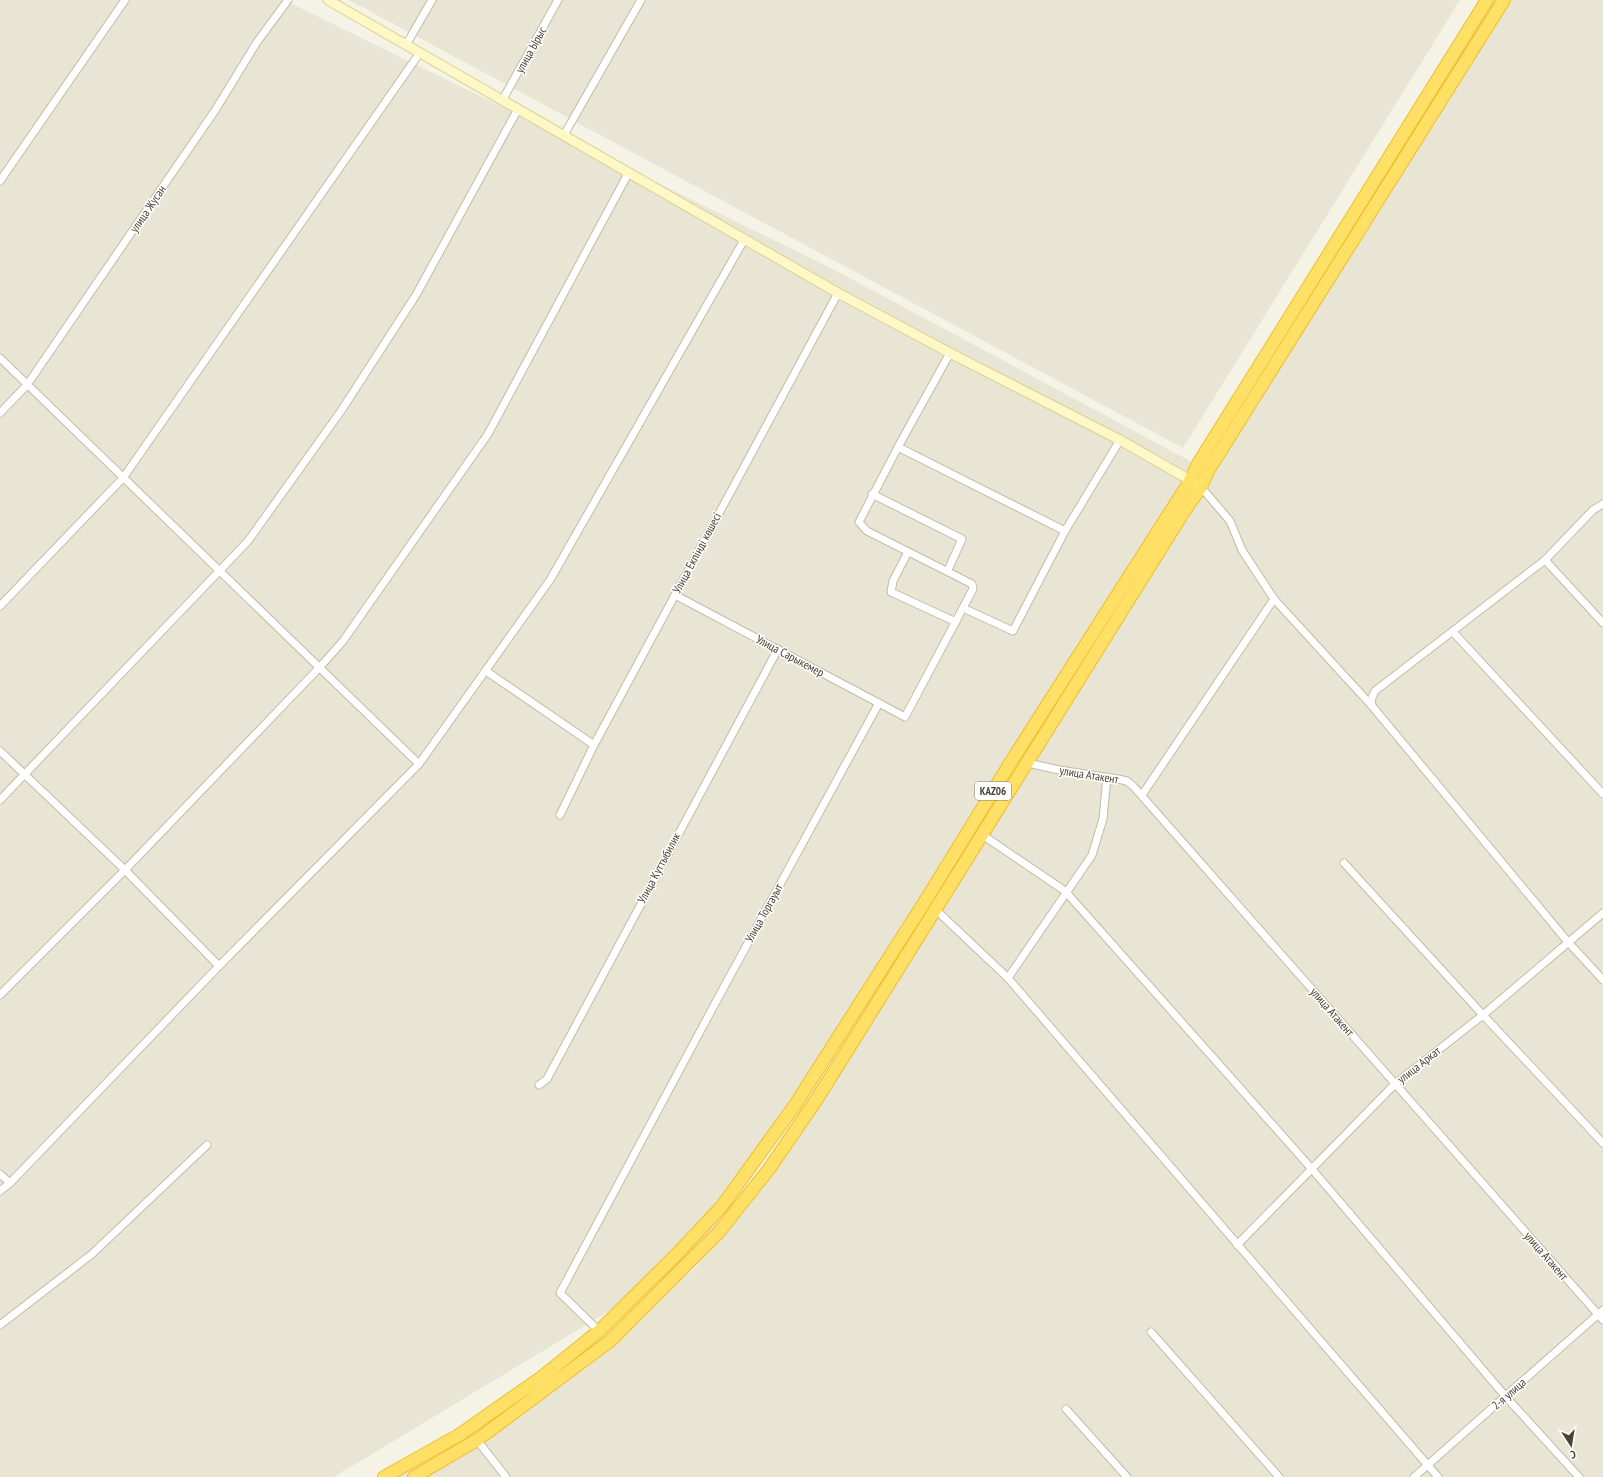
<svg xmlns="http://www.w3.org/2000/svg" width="1603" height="1477" viewBox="0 0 1603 1477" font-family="'PT Sans Narrow',sans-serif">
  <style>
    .residential { fill: #e9e5d4 }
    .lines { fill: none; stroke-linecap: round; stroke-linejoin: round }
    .street-casing { stroke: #c1bca8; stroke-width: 9 }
    .secondary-casing { stroke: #d9d091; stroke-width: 11 }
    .highway-casing { stroke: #eebe27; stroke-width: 14 }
    .street { stroke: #fff; stroke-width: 7 }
    .secondary { stroke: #fff8c6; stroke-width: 9 }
    .highway { stroke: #ffe067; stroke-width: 12 }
    .labels { text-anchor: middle; stroke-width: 3; stroke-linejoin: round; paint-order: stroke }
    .shield { fill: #fff; stroke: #807b71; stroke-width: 1 }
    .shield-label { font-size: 11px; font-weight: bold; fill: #494334 }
    .street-label { font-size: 12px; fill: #494334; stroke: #fff }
  </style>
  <rect width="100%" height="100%" fill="#f5f2e6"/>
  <!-- residential -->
  <g class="residential">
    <path d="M 0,0 L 284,0 L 827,266 L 1203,468 L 1494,0 L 1603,0 L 1603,1477 L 392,1477 L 454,1452 L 696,1268 L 904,953 L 1064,691 L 692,1261 L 334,1477 L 0,1477 Z"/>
    <path d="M 349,0 L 1460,0 L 1183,448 Z"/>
  </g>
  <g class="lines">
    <defs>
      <g id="street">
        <path d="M 406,45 L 432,0"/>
        <path d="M 503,99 L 558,0"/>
        <path d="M 564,135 L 641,0"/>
        <path d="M 0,181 L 125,0"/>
        <path d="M 0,358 L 419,764"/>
        <path d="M 0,413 L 27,385 L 216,109 L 257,42 L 288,0"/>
        <path d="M 898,447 L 950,353"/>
        <path d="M 1201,487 L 1230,521 L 1242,550 L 1274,599 L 1372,706 L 1568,942 L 1603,980"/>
        <path d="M 872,494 L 962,539 L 948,570"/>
        <path d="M 908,552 L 893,581 L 891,592 L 956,622"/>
        <path d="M 1545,560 L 1603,623"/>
        <path d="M 675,595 L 905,717 L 973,589 L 972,584 L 867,531 L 859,522 L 898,447 L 1065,531"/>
        <path d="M 0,606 L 123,478 L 419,54"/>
        <path d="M 963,608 L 1013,631 L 1065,531 L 1120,440"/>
        <path d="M 1453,632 L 1603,794"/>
        <path d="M 486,671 L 594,745"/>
        <path d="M 1372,706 L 1371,700 L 1375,691 L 1545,560 L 1593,510 L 1603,504"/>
        <path d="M 0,751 L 125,870 L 219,966"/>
        <path d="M 1028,763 L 1059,770 L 1118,779 L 1127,781 L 1134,787 L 1603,1320"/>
        <path d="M 1142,795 L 1274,599"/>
        <path d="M 0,800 L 248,541 L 341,411 L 416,295 L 518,109"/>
        <path d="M 560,815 L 594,745 L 838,293"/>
        <path d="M 981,834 L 1065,891 L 1311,1168 L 1506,1397 L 1579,1477"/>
        <path d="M 1344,863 L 1483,1015 L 1603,913"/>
        <path d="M 935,909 L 1008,978 L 1438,1477"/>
        <path d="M 1008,978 L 1092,855 L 1103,819 L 1107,777"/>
        <path d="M 0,995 L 125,870 L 319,668 L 343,641 L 488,434 L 629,172"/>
        <path d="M 539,1085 L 547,1079 L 778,649"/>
        <path d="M 0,1174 L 10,1183"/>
        <path d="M 0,1191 L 10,1183 L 219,966 L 419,764 L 550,580 L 744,240"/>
        <path d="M 1237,1245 L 1395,1084 L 1483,1015 L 1603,1143"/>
        <path d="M 0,1325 L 92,1254 L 207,1145"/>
        <path d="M 599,1331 L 560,1293 L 718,998 L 879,703"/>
        <path d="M 1151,1332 L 1279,1477"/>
        <path d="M 1066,1409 L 1127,1477"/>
        <path d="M 477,1440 L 506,1477"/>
        <path d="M 1414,1477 L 1603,1310"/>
      </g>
      <path id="secondary" d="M 328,0 L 838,293 L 950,353 L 1120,440 L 1195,483"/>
      <g id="highway">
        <path d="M 384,1477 L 459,1435 L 542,1377 L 599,1331 L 676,1255 L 722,1206 L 795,1105 L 924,903 L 1014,757 L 1190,481 L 1198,464 L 1487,0"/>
        <path d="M 414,1477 L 477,1440 L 610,1341 L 719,1232 L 769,1169 L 817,1099 L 1183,513 L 1201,487 L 1208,471 L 1504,0"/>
      </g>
    </defs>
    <!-- street casing -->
    <use href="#street" class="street-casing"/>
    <!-- secondary casing -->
    <use href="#secondary" class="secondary-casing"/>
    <!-- highway casing -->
    <use href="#highway" class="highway-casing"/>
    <!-- street -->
    <use href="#street" class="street"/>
    <!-- secondary -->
    <use href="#secondary" class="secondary"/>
    <!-- highway -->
    <use href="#highway" class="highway"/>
  </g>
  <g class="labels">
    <!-- shield labels -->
    <rect class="shield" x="975" y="782" width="36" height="18" rx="3"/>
    <g class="shield-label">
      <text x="993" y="795">KАZ06</text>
    </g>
    <!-- street labels -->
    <g class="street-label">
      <text transform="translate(531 50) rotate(-61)" y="4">улица Ырыс</text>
      <text transform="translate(148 209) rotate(-56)" y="4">улица Жусан</text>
      <text transform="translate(697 553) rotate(-62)" y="4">Улица Екпінді көшесі</text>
      <text transform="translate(790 656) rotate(28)" y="4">Улица Сарыкемер</text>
      <text transform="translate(1089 775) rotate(9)" y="4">улица Атакент</text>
      <text transform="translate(659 868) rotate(-62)" y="4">Улица Куттыбилик</text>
      <text transform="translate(764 913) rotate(-61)" y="4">Улица Торгауыт</text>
      <text transform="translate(1332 1012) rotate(49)" y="4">улица Атакент</text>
      <text transform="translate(1419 1065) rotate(-38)" y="4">улица Аркат</text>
      <text transform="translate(1546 1256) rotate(49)" y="4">улица Атакент</text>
      <text transform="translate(1509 1394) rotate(-41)" y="4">2-я улица</text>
    </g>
  </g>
  <!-- north arrow -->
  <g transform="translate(1571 1445) rotate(168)" stroke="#ffffff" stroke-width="3" paint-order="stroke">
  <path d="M0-3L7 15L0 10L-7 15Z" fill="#494334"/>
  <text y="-6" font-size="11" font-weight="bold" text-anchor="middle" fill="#494334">С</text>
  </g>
</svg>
